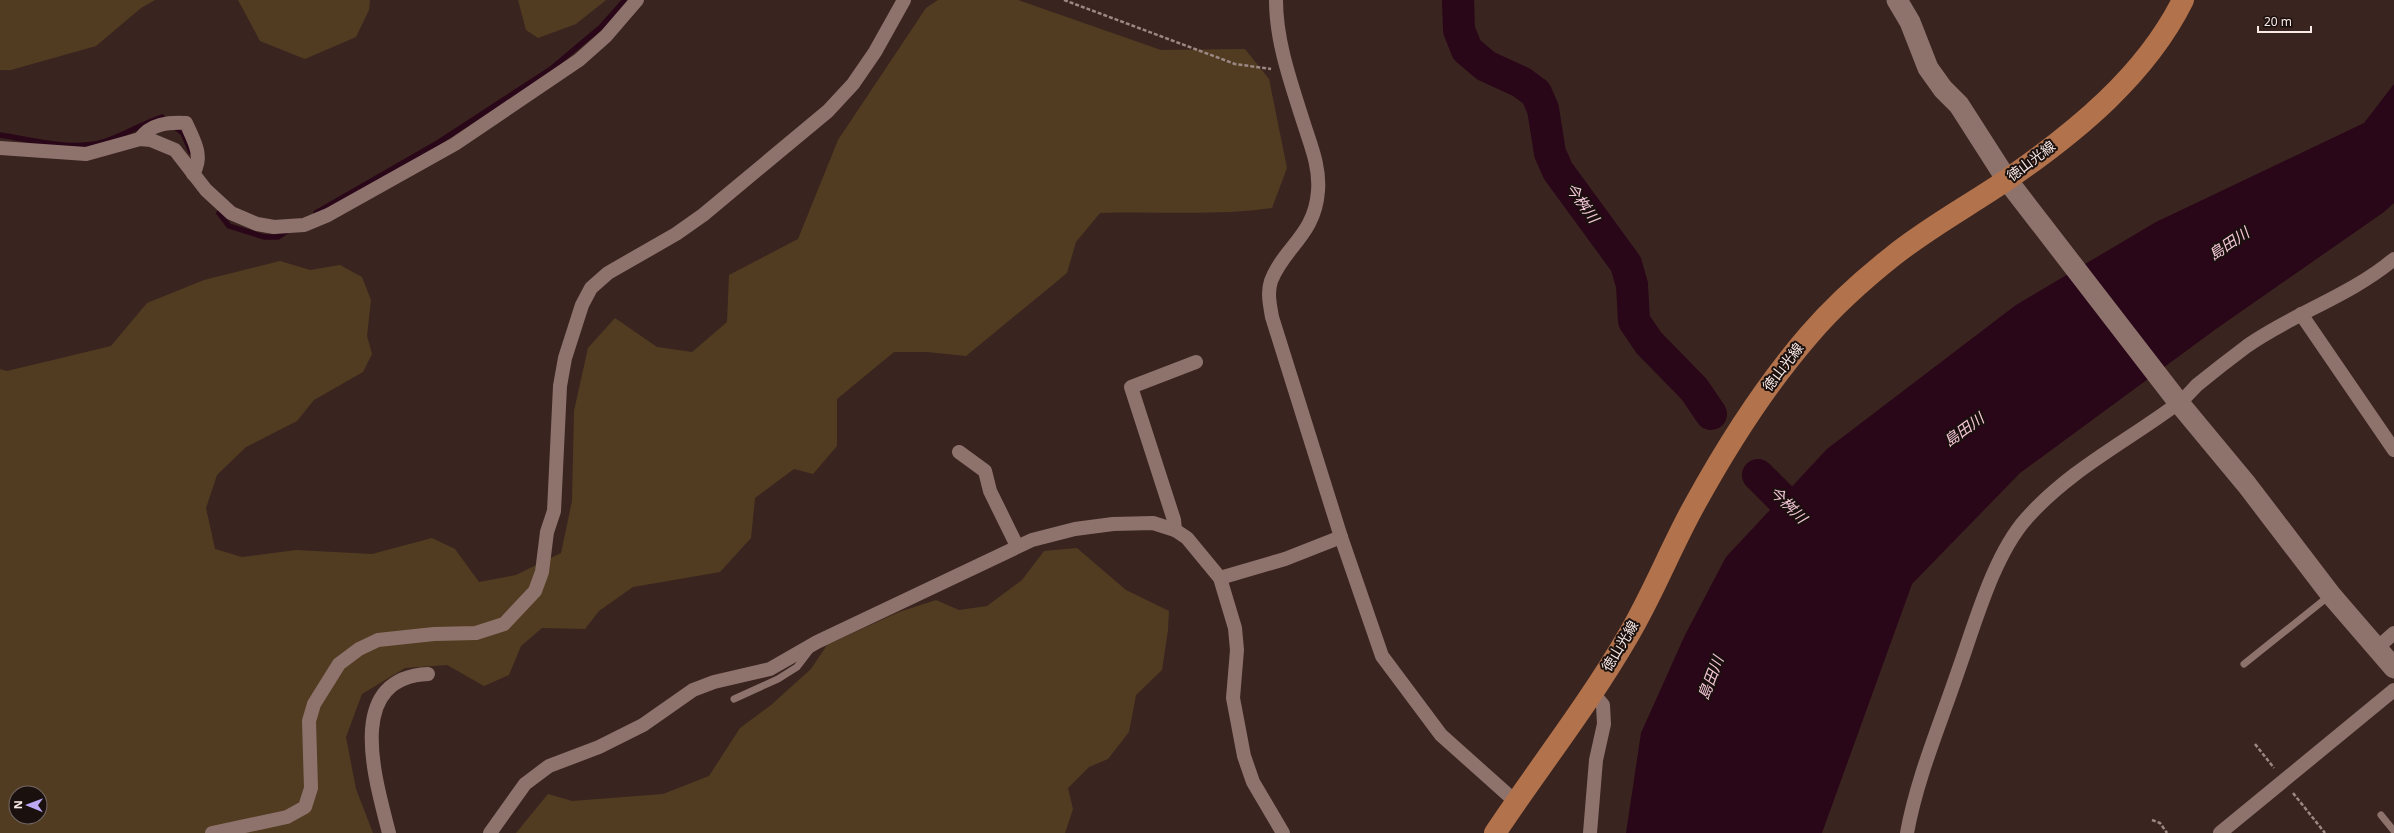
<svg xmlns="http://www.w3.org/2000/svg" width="2394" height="833" viewBox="0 0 2394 833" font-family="'Noto Sans','Noto Sans JP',sans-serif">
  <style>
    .green { fill: #513c21; fill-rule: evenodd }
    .water { fill: #290618 }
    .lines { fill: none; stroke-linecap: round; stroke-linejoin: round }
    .stream { stroke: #290618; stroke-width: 5.5 }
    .river { stroke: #290618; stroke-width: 32 }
    .path { stroke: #9b8884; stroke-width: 2.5; stroke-dasharray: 4 2; stroke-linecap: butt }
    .lane { stroke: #8e736d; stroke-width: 7 }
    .street { stroke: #8e736d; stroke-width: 14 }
    .secondary { stroke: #8e736d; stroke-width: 21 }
    .primary { stroke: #b2724c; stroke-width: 22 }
    .labels { text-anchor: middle; stroke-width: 4; stroke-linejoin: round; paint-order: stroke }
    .street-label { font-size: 14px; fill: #faeae7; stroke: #1a100e }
    .water-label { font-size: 15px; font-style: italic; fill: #f6c8d9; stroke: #1a100e }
  </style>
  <rect width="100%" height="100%" fill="#3a241f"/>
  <!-- green -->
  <g class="green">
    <path d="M 0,0 L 155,0 L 141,8 L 96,46 L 11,70 L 0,70 Z"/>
    <path d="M 238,0 L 370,0 L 369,10 L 356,37 L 305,59 L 260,41 Z"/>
    <path d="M 518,0 L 606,0 L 576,24 L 538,38 L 526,30 Z"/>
    <path d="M 938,0 L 1018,0 L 1161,50 L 1245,49 L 1269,79 L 1287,168 L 1272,208 C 1216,216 1157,211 1100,213 L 1076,242 L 1067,273 L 966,356 L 927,352 L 894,352 L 837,399 L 837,446 L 813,474 L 794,469 L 755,498 L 751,538 L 720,572 L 633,587 L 599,611 L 585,629 L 542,628 L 521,646 L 509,675 L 484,686 L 447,665 L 405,668 L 362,694 L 346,737 L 356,789 L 373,833 L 0,833 L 0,369 L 7,371 L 111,346 L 147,303 L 204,280 L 280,261 L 310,270 L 340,265 L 362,277 L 371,300 L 367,336 L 372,354 L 363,372 L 314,400 L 297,421 L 246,447 L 217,475 L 206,508 L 215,549 L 242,557 L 296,550 L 372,554 L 432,538 L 455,549 L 479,582 L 516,575 L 561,553 L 572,501 L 574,411 L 588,348 L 615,318 L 657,347 L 692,352 L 727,322 L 729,275 L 798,239 L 838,140 L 926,8 ZM 16,793 L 40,793 L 40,817 L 16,817 Z"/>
    <path d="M 1077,548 L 1126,590 L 1169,611 L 1168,630 L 1162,670 L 1136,695 L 1129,732 L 1108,759 L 1089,767 L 1068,788 L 1073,809 L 1065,833 L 516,833 L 548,794 L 572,801 L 663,794 L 709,776 L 740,728 L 771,705 L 811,669 L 827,645 L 899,612 L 936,600 L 959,610 L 987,606 L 1022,580 L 1044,551 Z"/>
  </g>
  <!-- water -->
  <path class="water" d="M 2394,84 L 2394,203 L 2384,212 L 2216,329 L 2020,473 L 1912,584 L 1822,833 L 1626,833 L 1641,733 L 1685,635 L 1726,557 L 1827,449 L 2016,305 L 2156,222 L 2364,123 Z"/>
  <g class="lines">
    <!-- stream -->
    <g class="stream">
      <path d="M 174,126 L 183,133 L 191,152"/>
      <path d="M 0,135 C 34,140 71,152 106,141 C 125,135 143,123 162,117"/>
      <path d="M 219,213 L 229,226 L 264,237 L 278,237 L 290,229"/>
      <path d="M 316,213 L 436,144 L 551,69 L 601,27 L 625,0"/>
    </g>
    <!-- river -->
    <g class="river">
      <path d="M 1458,0 L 1459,30 L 1467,50 L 1486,66 L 1521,82 L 1536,93 L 1543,109 L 1550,153 L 1558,171 L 1626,264 L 1632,285 L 1634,321 L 1649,343 L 1694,389 L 1711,414"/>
      <path d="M 1758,475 L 1812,529"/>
    </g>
    <!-- path -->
    <g class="path">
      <path d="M 1064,0 L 1235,64 L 1271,69"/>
      <path d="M 2255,744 L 2274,768"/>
      <path d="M 2293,793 L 2325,833"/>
      <path d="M 2152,820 L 2160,823 L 2167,833"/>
    </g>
    <!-- lane -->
    <g class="lane">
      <path d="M 2244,664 L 2329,596"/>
      <path d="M 734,699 L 778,679 L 797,667 L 810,650"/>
      <path d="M 2381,815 L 2394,831"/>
    </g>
    <!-- street -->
    <g class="street">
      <path d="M 1276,0 C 1276,42 1291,83 1304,124 C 1311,146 1320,167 1318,191 C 1315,235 1284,247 1271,281 C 1267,293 1270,305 1272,317 L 1341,537 L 1382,656 L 1441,735 L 1516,802"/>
      <path d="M 140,139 C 150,124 168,122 186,123 C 194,141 204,156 193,174"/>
      <path d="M 0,148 L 86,154 L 140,139 L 151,140 L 175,150 L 206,190 L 231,213 L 257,224 L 274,227 L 304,225 L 328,215 L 455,144 L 579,60 L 606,36 L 637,0"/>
      <path d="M 2301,314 L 2394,450"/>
      <path d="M 959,452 L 985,471 L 990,491 L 1017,546"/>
      <path d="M 1175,530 L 1174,520 L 1131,387 L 1196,362"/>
      <path d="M 1220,578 L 1285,559 L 1341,537"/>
      <path d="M 2377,648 L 2394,633"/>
      <path d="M 212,833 L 287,817 L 305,807 L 311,788 L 309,721 L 314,704 L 339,664 L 359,649 L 378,640 L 434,634 L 476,633 L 504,624 L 535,591 L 542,572 L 547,532 L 554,511 L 560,386 L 565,358 L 582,305 L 591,288 L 608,273 L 676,234 L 703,215 L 828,111 L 853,84 L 875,52 L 904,0"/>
      <path d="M 389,833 C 376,781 343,678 428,674"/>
      <path d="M 490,833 L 525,784 L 549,766 L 599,747 L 643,725 L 693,690 L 714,682 L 770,669 L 817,642 L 1032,540 L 1075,529 L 1113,524 L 1153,523 L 1175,530 L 1187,538 L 1220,578 L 1235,628 L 1237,650 L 1233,698 L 1244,756 L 1253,782 L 1283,833"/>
      <path d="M 1590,833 L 1596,760 L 1604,724 L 1603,705 L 1592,692"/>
      <path d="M 1907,833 C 1917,778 1939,727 1957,674 C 1974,627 1993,556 2026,519 C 2069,470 2126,442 2177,404 C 2185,399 2191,391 2197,385 C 2213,372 2231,358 2247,346 C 2294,313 2350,296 2394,259"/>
      <path d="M 2220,833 L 2394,690"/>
    </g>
    <!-- secondary -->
    <path class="secondary" d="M 1897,0 L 1910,22 L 1928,68 L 1943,89 L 1959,105 L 2007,180 L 2179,403 L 2247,485 L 2331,595 L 2394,668"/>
    <!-- primary -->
    <path class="primary" d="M 1495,833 C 1539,767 1588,705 1628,636 C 1653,594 1671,547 1695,504 C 1728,444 1764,387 1809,335 C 1834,306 1864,279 1893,256 C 1929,227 1970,205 2008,179 C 2076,132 2146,75 2183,0"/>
  </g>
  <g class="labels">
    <!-- street labels -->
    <g class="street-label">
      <text transform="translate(2031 161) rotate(-37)" y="5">徳山光線</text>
      <text transform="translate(1783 367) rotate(-52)" y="5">徳山光線</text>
      <text transform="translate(1620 646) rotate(-59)" y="5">徳山光線</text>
    </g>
    <!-- water labels -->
    <g class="water-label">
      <text transform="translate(1582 203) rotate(54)" y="5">今桝川</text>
      <text transform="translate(2229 244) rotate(-34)" y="5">島田川</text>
      <text transform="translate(1964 430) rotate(-36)" y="5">島田川</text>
      <text transform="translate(1788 505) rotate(45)" y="5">今桝川</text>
      <text transform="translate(1711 678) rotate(-69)" y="5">島田川</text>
    </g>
  </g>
  <!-- north arrow -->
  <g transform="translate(28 805) rotate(271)"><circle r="19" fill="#1a100e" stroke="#746765"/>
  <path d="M0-3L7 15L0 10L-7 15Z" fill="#bca9f5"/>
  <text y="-6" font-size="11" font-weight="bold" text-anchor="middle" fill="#faeae7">N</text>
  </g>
  <!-- scale -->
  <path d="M2258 26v6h53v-6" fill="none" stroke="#faeae7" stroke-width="2"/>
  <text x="2264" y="26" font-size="12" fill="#faeae7" stroke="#1a100e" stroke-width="3" paint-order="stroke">20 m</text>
</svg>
